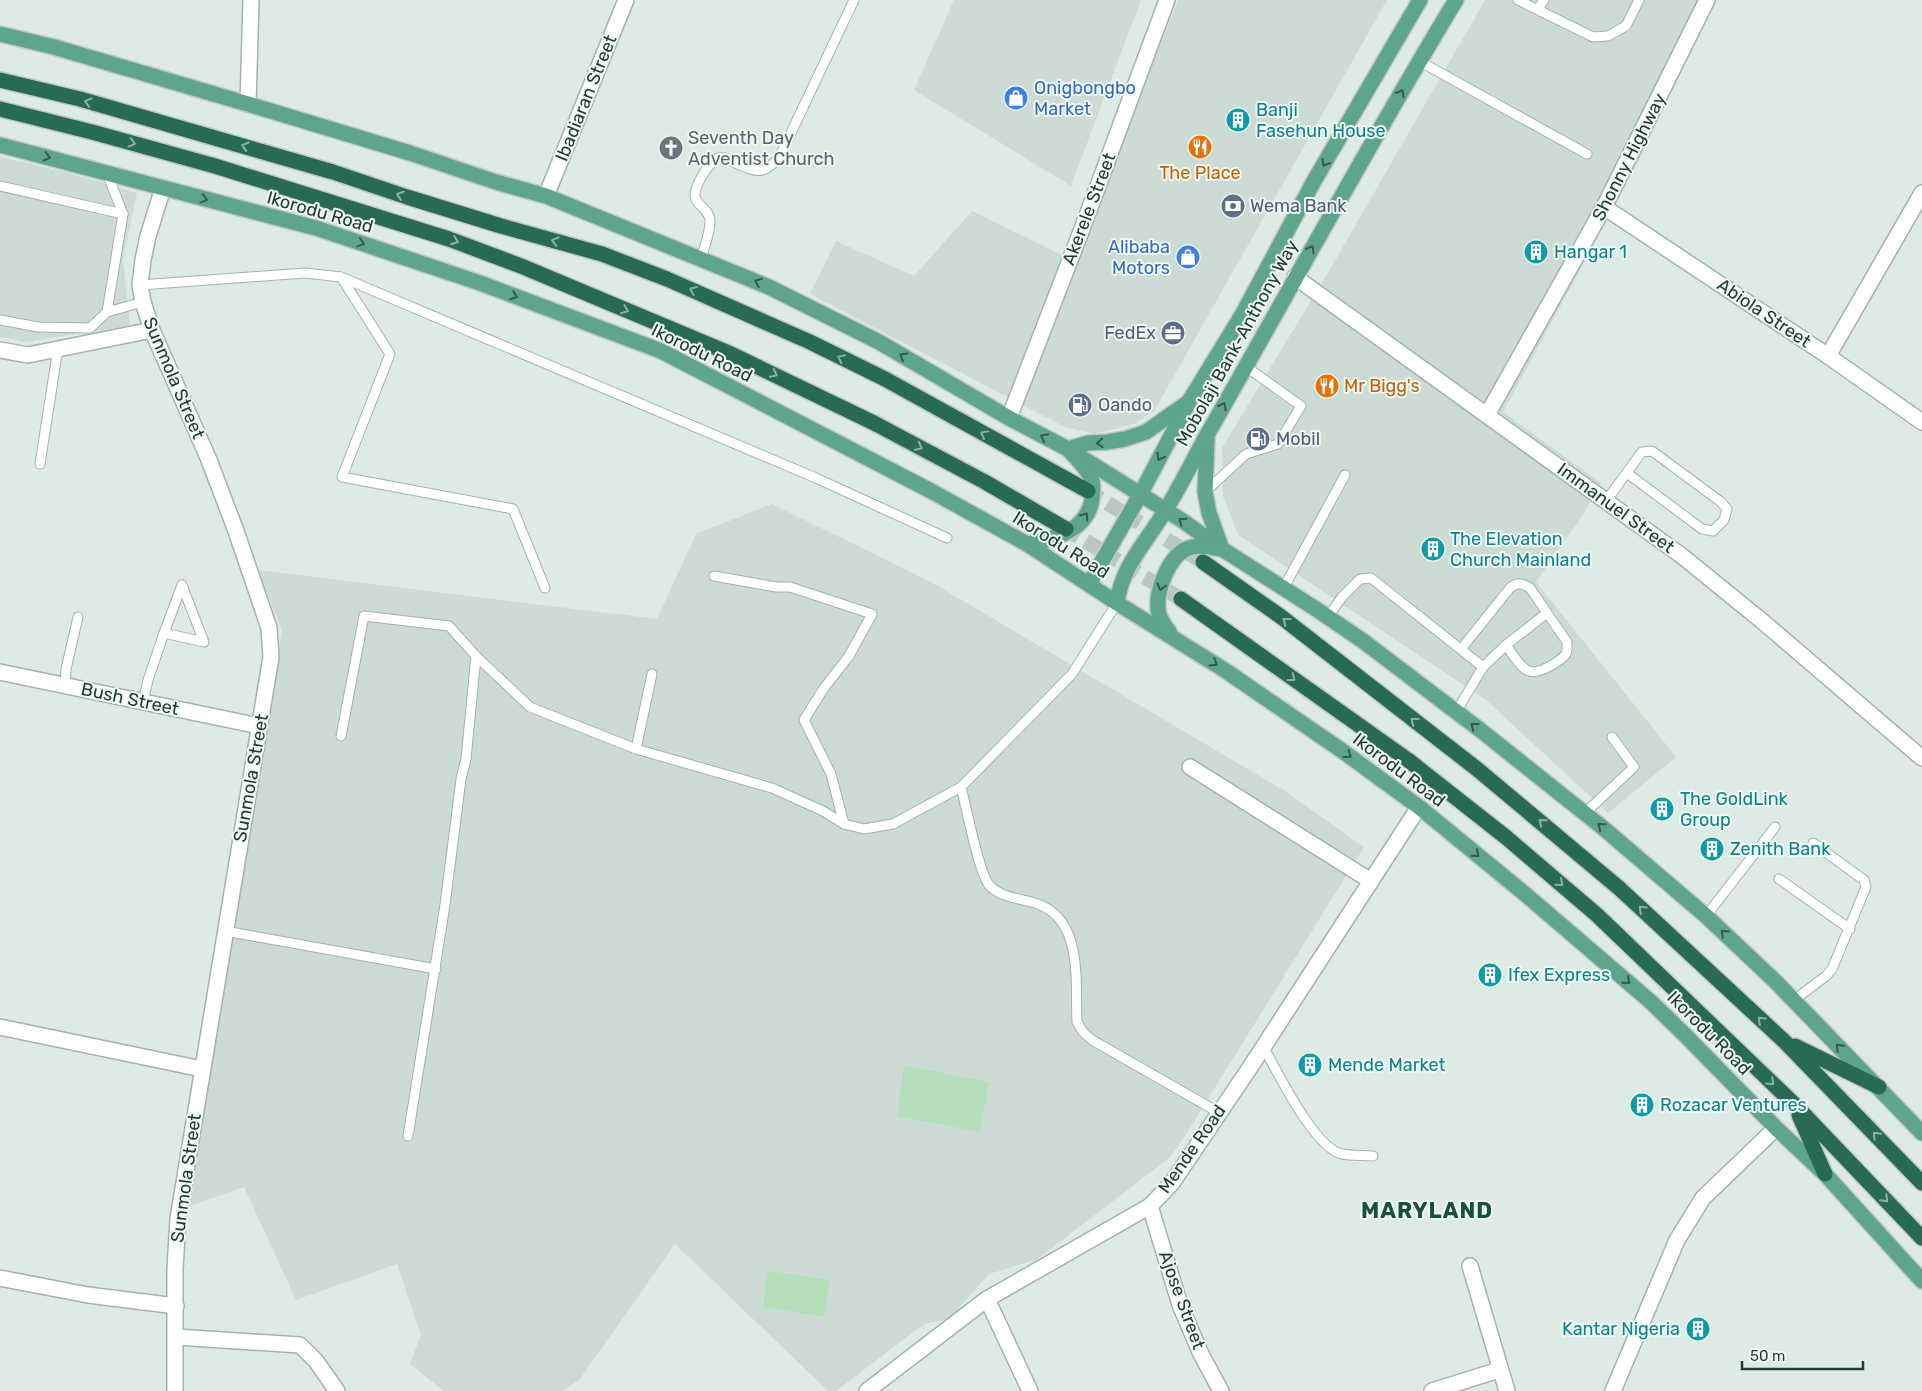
<svg xmlns="http://www.w3.org/2000/svg" width="1922" height="1391" viewBox="0 0 1922 1391" font-family="Rubik,sans-serif">
  <style>
    .built { fill: #ccdbd3 }
    .garden { fill: #b5debc }
    .lines { fill: none; stroke-linecap: round; stroke-linejoin: round }
    .highway-tunnel { stroke: #b8c8c0; stroke-width: 15; stroke-dasharray: 15 8; stroke-linecap: butt }
    .lane-casing { stroke: #a1b3ab; stroke-width: 11 }
    .street-casing { stroke: #a1b3ab; stroke-width: 18 }
    .primary-casing { stroke: #c0c8c5; stroke-width: 18 }
    .highway-casing { stroke: #c0c8c5; stroke-width: 18 }
    .lane { stroke: #fff; stroke-width: 9 }
    .street { stroke: #fff; stroke-width: 15 }
    .primary { stroke: #5fa48c; stroke-width: 15 }
    .highway { stroke: #286a56; stroke-width: 15 }
    .oneway { stroke: #325b4c }
    .oneway2 { stroke: #8cb1a4 }
    .labels { text-anchor: middle; stroke-width: 4; stroke-linejoin: round; paint-order: stroke }
    .shop-label { font-size: 18px; fill: #366cbe; stroke: #eff8f2; text-anchor: start }
    .street-label { font-size: 18px; fill: #1e3c31; stroke: #eff8f2 }
    .culture-label { font-size: 18px; fill: #0d838f; stroke: #eff8f2; text-anchor: start }
    .worship-label { font-size: 18px; fill: #5b616d; stroke: #eff8f2; text-anchor: start }
    .food-label { font-size: 18px; fill: #c56008; stroke: #eff8f2 }
    .service-label { font-size: 18px; fill: #4e5e75; stroke: #eff8f2; text-anchor: start }
    .district-label { font-size: 22px; font-weight: bold; letter-spacing: 1px; fill: #194f3d; stroke: #eff8f2 }
  </style>
  <rect width="100%" height="100%" fill="#deebe4"/>
  <!-- built -->
  <g class="built">
    <path d="M 954,0 L 1141,0 L 1071,186 L 914,90 Z"/>
    <path d="M 1178,0 L 1387,0 L 1154,411 L 1134,424 L 1095,434 L 1065,427 L 810,294 L 836,241 L 914,276 L 972,211 L 1074,261 Z"/>
    <path d="M 1485,0 L 1715,0 L 1639,161 L 1503,412 L 1601,483 L 1583,515 L 1536,582 L 1676,757 L 1608,813 L 1486,700 L 1238,535 L 1223,496 L 1222,448 L 1332,266 Z"/>
    <path d="M 0,157 L 65,172 L 137,193 L 123,259 L 130,326 L 25,342 L 0,337 Z"/>
    <path d="M 772,504 L 931,582 L 1285,791 L 1364,847 L 1182,1141 L 1168,1159 L 1036,1260 L 989,1274 L 949,1319 L 924,1324 L 836,1391 L 828,1391 L 675,1244 L 580,1379 L 562,1391 L 444,1391 L 410,1364 L 421,1335 L 397,1264 L 296,1300 L 244,1187 L 187,1207 L 282,631 L 258,570 L 657,619 L 696,534 Z"/>
  </g>
  <!-- garden -->
  <g class="garden">
    <path d="M 904,1065 L 989,1082 L 980,1132 L 897,1116 Z"/>
    <path d="M 768,1271 L 830,1280 L 824,1317 L 763,1307 Z"/>
  </g>
  <g class="lines">
    <!-- highway-tunnel -->
    <g class="highway-tunnel">
      <path d="M 1088,491 L 1203,562"/>
      <path d="M 1066,529 L 1181,599"/>
    </g>
    <defs>
      <g id="lane">
        <path d="M 1518,0 L 1593,37 L 1608,36 L 1626,26 L 1639,0"/>
        <path d="M 1538,9 L 1544,0"/>
        <path d="M 1419,61 L 1587,154"/>
        <path d="M 107,173 L 123,214 L 107,312"/>
        <path d="M 0,186 L 123,214"/>
        <path d="M 701,259 C 704,247 710,234 710,221 C 710,209 696,206 695,196 C 694,187 710,159 719,158 C 724,157 729,159 733,162 C 756,172 763,177 780,156 L 854,0"/>
        <path d="M 341,277 L 390,354 L 342,477 L 513,509 L 545,588"/>
        <path d="M 140,285 L 305,273 L 341,277 L 816,478 L 947,538"/>
        <path d="M 0,320 L 38,327 L 90,328 L 107,312 L 143,302"/>
        <path d="M 40,464 L 58,348"/>
        <path d="M 1205,492 L 1246,454 L 1278,444 L 1301,406 L 1245,366"/>
        <path d="M 1606,501 C 1618,485 1630,468 1642,452 L 1652,451 L 1721,502 L 1727,509 L 1724,520 L 1713,531 L 1702,529 L 1627,473"/>
        <path d="M 714,576 L 776,587 L 790,587 L 872,614 L 849,656 L 824,688 L 804,720 L 831,774 L 844,824"/>
        <path d="M 1283,589 L 1345,475"/>
        <path d="M 1328,617 L 1342,597 L 1360,579 L 1371,578 L 1483,667"/>
        <path d="M 164,633 L 182,585"/>
        <path d="M 1461,649 L 1510,588 C 1517,582 1522,583 1530,588 L 1567,642 C 1567,647 1568,650 1566,654 C 1561,661 1538,675 1529,671 C 1520,668 1512,653 1506,645"/>
        <path d="M 65,686 L 66,669 L 78,617"/>
        <path d="M 143,702 L 148,680 L 164,633 L 204,642 L 182,585"/>
        <path d="M 1456,712 L 1483,667 L 1506,645 L 1547,613"/>
        <path d="M 341,736 L 364,616 L 449,626 L 476,656"/>
        <path d="M 636,749 L 652,674"/>
        <path d="M 961,787 C 966,806 979,873 989,885 C 999,897 1021,899 1035,903 C 1084,918 1075,982 1077,1022 L 1083,1032 L 1092,1040 L 1218,1112"/>
        <path d="M 1585,813 L 1634,767 L 1612,737"/>
        <path d="M 1779,879 L 1850,929"/>
        <path d="M 1706,916 L 1775,827"/>
        <path d="M 225,931 L 436,969"/>
        <path d="M 1794,1000 L 1826,976 L 1832,969 L 1866,887 L 1864,880 L 1813,843"/>
        <path d="M 1263,1046 C 1277,1071 1314,1148 1342,1154 C 1352,1156 1363,1155 1373,1156"/>
        <path d="M 408,1136 L 445,905 L 461,779 L 466,759 L 476,656 L 530,707 L 636,749 L 772,788 L 823,811 L 844,824 L 864,829 L 893,824 L 961,787 L 1072,674 L 1117,603"/>
      </g>
      <g id="street">
        <path d="M 248,104 L 251,0"/>
        <path d="M 163,188 L 148,236 L 143,260 L 140,285 L 143,302 L 152,330 L 209,460 L 236,531 L 269,628 L 271,657 L 178,1219 L 175,1269 L 175,1391"/>
        <path d="M 546,196 L 626,0"/>
        <path d="M 1604,207 L 1828,356 L 1922,422"/>
        <path d="M 1295,277 L 1682,556 L 1762,621 L 1922,758"/>
        <path d="M 0,350 L 28,355 L 152,330"/>
        <path d="M 1828,356 L 1922,193"/>
        <path d="M 1487,415 L 1604,207 L 1707,0"/>
        <path d="M 1009,418 L 1082,229 L 1167,0"/>
        <path d="M 0,672 L 259,726"/>
        <path d="M 1190,767 L 1371,881"/>
        <path d="M 0,1027 L 202,1069"/>
        <path d="M 1150,1206 L 1180,1305 L 1201,1354 L 1221,1391"/>
        <path d="M 1470,1266 L 1507,1391"/>
        <path d="M 0,1278 L 88,1295 L 176,1306"/>
        <path d="M 987,1299 L 1030,1391"/>
        <path d="M 176,1337 L 300,1345 L 316,1361 L 337,1391"/>
        <path d="M 867,1391 L 987,1299 L 1150,1206 L 1172,1183 L 1251,1066 L 1419,807"/>
        <path d="M 1432,1391 L 1499,1370"/>
        <path d="M 1613,1391 L 1677,1240 L 1703,1198 L 1776,1128"/>
      </g>
      <g id="primary">
        <path d="M 0,34 L 54,47 L 248,104 L 410,153 L 496,182 L 546,196 L 769,287 L 879,342 L 1009,418 L 1068,449 L 1183,521 L 1222,549 L 1316,609 L 1363,641 L 1479,729 L 1602,827 L 1706,916 L 1775,981 L 1922,1133"/>
        <path d="M 0,145 L 316,228 L 480,283 L 661,351 L 931,491 L 1027,544 L 1117,603 L 1226,671 L 1341,750 L 1419,807 L 1525,894 L 1651,1002 L 1685,1035 L 1776,1128 L 1825,1174 L 1922,1281"/>
        <path d="M 1207,439 L 1205,492 L 1209,513 L 1222,549"/>
        <path d="M 1027,544 C 1054,540 1088,530 1092,499 C 1093,492 1094,483 1090,476 C 1085,466 1076,458 1068,449 L 1088,443 L 1107,442 L 1125,439 L 1146,432 L 1187,403"/>
        <path d="M 1089,584 L 1140,495 L 1190,400 L 1242,315 L 1314,181 L 1420,0"/>
        <path d="M 1117,603 C 1122,565 1146,543 1165,511 C 1180,487 1193,460 1207,435 C 1290,290 1369,143 1456,0"/>
        <path d="M 1170,633 C 1165,626 1159,619 1158,610 C 1156,591 1168,558 1186,549 C 1197,544 1210,547 1221,549"/>
      </g>
      <g id="highway">
        <path d="M 0,80 L 80,99 L 260,151 L 333,172 L 407,197 L 501,226 L 602,254 L 667,279 L 810,342 L 885,379 L 1088,491"/>
        <path d="M 0,109 L 92,132 L 215,166 L 449,239 L 521,266 L 731,354 L 874,423 L 985,482 L 1066,529"/>
        <path d="M 1203,562 L 1280,616 L 1477,769 L 1619,888 L 1783,1040 L 1922,1183"/>
        <path d="M 1181,599 L 1408,760 L 1507,838 L 1597,915 L 1794,1104 L 1922,1238"/>
        <path d="M 1795,1046 L 1879,1087"/>
        <path d="M 1799,1115 L 1825,1174"/>
      </g>
    </defs>
    <!-- lane casing -->
    <use href="#lane" class="lane-casing"/>
    <!-- street casing -->
    <use href="#street" class="street-casing"/>
    <!-- primary casing -->
    <use href="#primary" class="primary-casing"/>
    <!-- highway casing -->
    <use href="#highway" class="highway-casing"/>
    <!-- lane -->
    <use href="#lane" class="lane"/>
    <!-- street -->
    <use href="#street" class="street"/>
    <!-- primary -->
    <use href="#primary" class="primary"/>
    <!-- highway -->
    <use href="#highway" class="highway"/>
  </g>
  <!-- one-way arrows -->
  <defs><path id="oneway-chevron" d="M-2-3.5L2.5 0L-2 3.5" fill="none" stroke-width="1.6" stroke-linecap="round" stroke-linejoin="round" transform="scale(1.25)"/></defs>
  <g class="oneway">
    <use href="#oneway-chevron" transform="translate(1401 93) rotate(-60)"/>
    <use href="#oneway-chevron" transform="translate(47 157) rotate(14)"/>
    <use href="#oneway-chevron" transform="translate(1325 163) rotate(120)"/>
    <use href="#oneway-chevron" transform="translate(204 199) rotate(15)"/>
    <use href="#oneway-chevron" transform="translate(361 243) rotate(18)"/>
    <use href="#oneway-chevron" transform="translate(1311 249) rotate(-60)"/>
    <use href="#oneway-chevron" transform="translate(758 282) rotate(-158)"/>
    <use href="#oneway-chevron" transform="translate(514 296) rotate(20)"/>
    <use href="#oneway-chevron" transform="translate(903 356) rotate(-150)"/>
    <use href="#oneway-chevron" transform="translate(1223 406) rotate(-62)"/>
    <use href="#oneway-chevron" transform="translate(1044 437) rotate(-152)"/>
    <use href="#oneway-chevron" transform="translate(1100 443) rotate(177)"/>
    <use href="#oneway-chevron" transform="translate(1160 457) rotate(118)"/>
    <use href="#oneway-chevron" transform="translate(1085 516) rotate(-55)"/>
    <use href="#oneway-chevron" transform="translate(1182 521) rotate(-146)"/>
    <use href="#oneway-chevron" transform="translate(1161 587) rotate(106)"/>
    <use href="#oneway-chevron" transform="translate(1214 663) rotate(32)"/>
    <use href="#oneway-chevron" transform="translate(1474 726) rotate(-142)"/>
    <use href="#oneway-chevron" transform="translate(1348 755) rotate(36)"/>
    <use href="#oneway-chevron" transform="translate(1601 826) rotate(-140)"/>
    <use href="#oneway-chevron" transform="translate(1476 854) rotate(39)"/>
    <use href="#oneway-chevron" transform="translate(1724 933) rotate(-137)"/>
    <use href="#oneway-chevron" transform="translate(1627 981) rotate(41)"/>
    <use href="#oneway-chevron" transform="translate(1839 1047) rotate(-134)"/>
  </g>
  <g class="oneway2">
    <use href="#oneway-chevron" transform="translate(88 102) rotate(-164)"/>
    <use href="#oneway-chevron" transform="translate(132 143) rotate(15)"/>
    <use href="#oneway-chevron" transform="translate(245 146) rotate(-164)"/>
    <use href="#oneway-chevron" transform="translate(400 195) rotate(-161)"/>
    <use href="#oneway-chevron" transform="translate(455 241) rotate(20)"/>
    <use href="#oneway-chevron" transform="translate(555 241) rotate(-164)"/>
    <use href="#oneway-chevron" transform="translate(693 290) rotate(-157)"/>
    <use href="#oneway-chevron" transform="translate(625 310) rotate(22)"/>
    <use href="#oneway-chevron" transform="translate(841 358) rotate(-154)"/>
    <use href="#oneway-chevron" transform="translate(774 374) rotate(26)"/>
    <use href="#oneway-chevron" transform="translate(984 434) rotate(-151)"/>
    <use href="#oneway-chevron" transform="translate(919 447) rotate(28)"/>
    <use href="#oneway-chevron" transform="translate(1286 621) rotate(-142)"/>
    <use href="#oneway-chevron" transform="translate(1292 678) rotate(37)"/>
    <use href="#oneway-chevron" transform="translate(1414 721) rotate(-142)"/>
    <use href="#oneway-chevron" transform="translate(1542 822) rotate(-141)"/>
    <use href="#oneway-chevron" transform="translate(1560 883) rotate(41)"/>
    <use href="#oneway-chevron" transform="translate(1642 909) rotate(-137)"/>
    <use href="#oneway-chevron" transform="translate(1761 1020) rotate(-137)"/>
    <use href="#oneway-chevron" transform="translate(1771 1082) rotate(44)"/>
    <use href="#oneway-chevron" transform="translate(1876 1135) rotate(-134)"/>
    <use href="#oneway-chevron" transform="translate(1885 1199) rotate(46)"/>
  </g>
  <!-- icons -->
  <defs>
    <symbol id="shop-disc" viewBox="-11 -11 22 22"><circle r="9.5" fill="#3f7fe0" stroke="#eff8f2"/><path d="M-5-2.5h2.3a2.7 3.5 0 0 1 5.4 0H5L5.5 6h-11ZM-1.5-2.5h3a1.5 2.3 0 0 0-3 0Z" fill="#fff"/></symbol>
    <symbol id="building-disc" viewBox="-11 -11 22 22"><circle r="9.5" fill="#0f9aa8" stroke="#eff8f2"/><path d="M-4-6H4V6H1V3H-1V6H-4ZM-2.5-4.3h1.7v1.8h-1.7ZM.8-4.3h1.7v1.8H.8ZM-2.5-1h1.7V.8h-1.7ZM.8-1h1.7V.8H.8Z" fill="#fff"/></symbol>
    <symbol id="restaurant-disc" viewBox="-11 -11 22 22"><circle r="9.5" fill="#e8710a" stroke="#eff8f2"/><path d="M-5-6h1v4h1v-4h1v4h1v-4h1v5L-1.5 .5V6h-2V.5L-5-1ZM5-6V6H3V1.5H1.5Q1.5-4 5-6Z" fill="#fff"/></symbol>
    <symbol id="church-disc" viewBox="-11 -11 22 22"><circle r="9.5" fill="#6b7280" stroke="#eff8f2"/><path d="M-1.2-6h2.4v3.5h3.3v2.4h-3.3V6h-2.4V-.1h-3.3v-2.4h3.3Z" fill="#fff"/></symbol>
    <symbol id="bank-disc" viewBox="-11 -11 22 22"><circle r="9.5" fill="#5c6f8a" stroke="#eff8f2"/><path d="M-6-4H6V4H-6ZM0-2.3a2.3 2.3 0 1 0 0 4.6a2.3 2.3 0 1 0 0-4.6Z" fill="#fff"/></symbol>
    <symbol id="office-disc" viewBox="-11 -11 22 22"><circle r="9.5" fill="#5c6f8a" stroke="#eff8f2"/><path d="M-6-3h4V-5.5h4V-3h4V5H-6ZM-1-4.5V-3h2v-1.5ZM-6 0V1H6V0Z" fill="#fff"/></symbol>
    <symbol id="fuel-disc" viewBox="-11 -11 22 22"><circle r="9.5" fill="#5c6f8a" stroke="#eff8f2"/><path d="M-5.5-6h7V0h2V4h1.3V-2.5L3-4.5l.8-.8L6-3V5H2.5V1h-1V6h-7ZM-4.2-4.7v3.2H.2V-4.7Z" fill="#fff"/></symbol>
  </defs>
  <g fill-rule="evenodd">
    <use href="#shop-disc" x="1002" y="84" width="28" height="28"/>
    <use href="#building-disc" x="1224" y="106" width="28" height="28"/>
    <use href="#restaurant-disc" x="1186" y="133" width="28" height="28"/>
    <use href="#church-disc" x="657" y="134" width="28" height="28"/>
    <use href="#bank-disc" x="1219" y="192" width="28" height="28"/>
    <use href="#building-disc" x="1522" y="238" width="28" height="28"/>
    <use href="#shop-disc" x="1174" y="243" width="28" height="28"/>
    <use href="#office-disc" x="1159" y="319" width="28" height="28"/>
    <use href="#restaurant-disc" x="1313" y="372" width="28" height="28"/>
    <use href="#fuel-disc" x="1066" y="391" width="28" height="28"/>
    <use href="#fuel-disc" x="1244" y="425" width="28" height="28"/>
    <use href="#building-disc" x="1419" y="535" width="28" height="28"/>
    <use href="#building-disc" x="1648" y="795" width="28" height="28"/>
    <use href="#building-disc" x="1698" y="835" width="28" height="28"/>
    <use href="#building-disc" x="1476" y="961" width="28" height="28"/>
    <use href="#building-disc" x="1296" y="1051" width="28" height="28"/>
    <use href="#building-disc" x="1628" y="1091" width="28" height="28"/>
    <use href="#building-disc" x="1684" y="1315" width="28" height="28"/>
  </g>
  <g class="labels">
    <!-- shop labels -->
    <g class="shop-label">
      <text x="1034" y="94">Onigbongbo<tspan x="1034" dy="21">Market</tspan></text>
      <text x="1170" y="253" text-anchor="end">Alibaba<tspan x="1170" dy="21">Motors</tspan></text>
    </g>
    <!-- street labels -->
    <g class="street-label">
      <text transform="translate(586 98) rotate(-68)" y="6">Ibadiaran Street</text>
      <text transform="translate(1629 157) rotate(-63)" y="6">Shonny Highway</text>
      <text transform="translate(1089 209) rotate(-69)" y="6">Akerele Street</text>
      <text transform="translate(320 212) rotate(16)" y="6">Ikorodu Road</text>
      <text transform="translate(1764 313) rotate(34)" y="6">Abiola Street</text>
      <text transform="translate(1237 343) rotate(-61)" y="6">Mobolaji Bank-Anthony Way</text>
      <text transform="translate(702 353) rotate(26)" y="6">Ikorodu Road</text>
      <text transform="translate(174 378) rotate(67)" y="6">Sunmola Street</text>
      <text transform="translate(1616 508) rotate(36)" y="6">Immanuel Street</text>
      <text transform="translate(1061 545) rotate(32)" y="6">Ikorodu Road</text>
      <text transform="translate(130 699) rotate(12)" y="6">Bush Street</text>
      <text transform="translate(1399 770) rotate(37)" y="6">Ikorodu Road</text>
      <text transform="translate(251 778) rotate(-80)" y="6">Sunmola Street</text>
      <text transform="translate(1709 1033) rotate(45)" y="6">Ikorodu Road</text>
      <text transform="translate(1192 1149) rotate(-55)" y="6">Mende Road</text>
      <text transform="translate(186 1178) rotate(-82)" y="6">Sunmola Street</text>
      <text transform="translate(1182 1300) rotate(70)" y="6">Ajose Street</text>
    </g>
    <!-- culture labels -->
    <g class="culture-label">
      <text x="1256" y="116">Banji<tspan x="1256" dy="21">Fasehun House</tspan></text>
      <text x="1554" y="258">Hangar 1</text>
      <text x="1450" y="545">The Elevation<tspan x="1450" dy="21">Church Mainland</tspan></text>
      <text x="1680" y="805">The GoldLink<tspan x="1680" dy="21">Group</tspan></text>
      <text x="1730" y="855">Zenith Bank</text>
      <text x="1508" y="981">Ifex Express</text>
      <text x="1328" y="1071">Mende Market</text>
      <text x="1660" y="1111">Rozacar Ventures</text>
      <text x="1680" y="1335" text-anchor="end">Kantar Nigeria</text>
    </g>
    <!-- worship labels -->
    <g class="worship-label">
      <text x="688" y="144">Seventh Day<tspan x="688" dy="21">Adventist Church</tspan></text>
    </g>
    <!-- food labels -->
    <g class="food-label">
      <text x="1200" y="179">The Place</text>
      <text x="1344" y="392" text-anchor="start">Mr Bigg's</text>
    </g>
    <!-- service labels -->
    <g class="service-label">
      <text x="1250" y="212">Wema Bank</text>
      <text x="1156" y="339" text-anchor="end">FedEx</text>
      <text x="1098" y="411">Oando</text>
      <text x="1276" y="445">Mobil</text>
    </g>
    <!-- district labels -->
    <g class="district-label">
      <text x="1427" y="1218">MARYLAND</text>
    </g>
  </g>
  <!-- scale -->
  <path d="M1742 1361v8h121v-8" fill="none" stroke="#1e3c31" stroke-width="2.5"/>
  <text x="1750" y="1361" font-size="15" fill="#1e3c31" stroke="#eff8f2" stroke-width="4" paint-order="stroke">50 m</text>
</svg>
